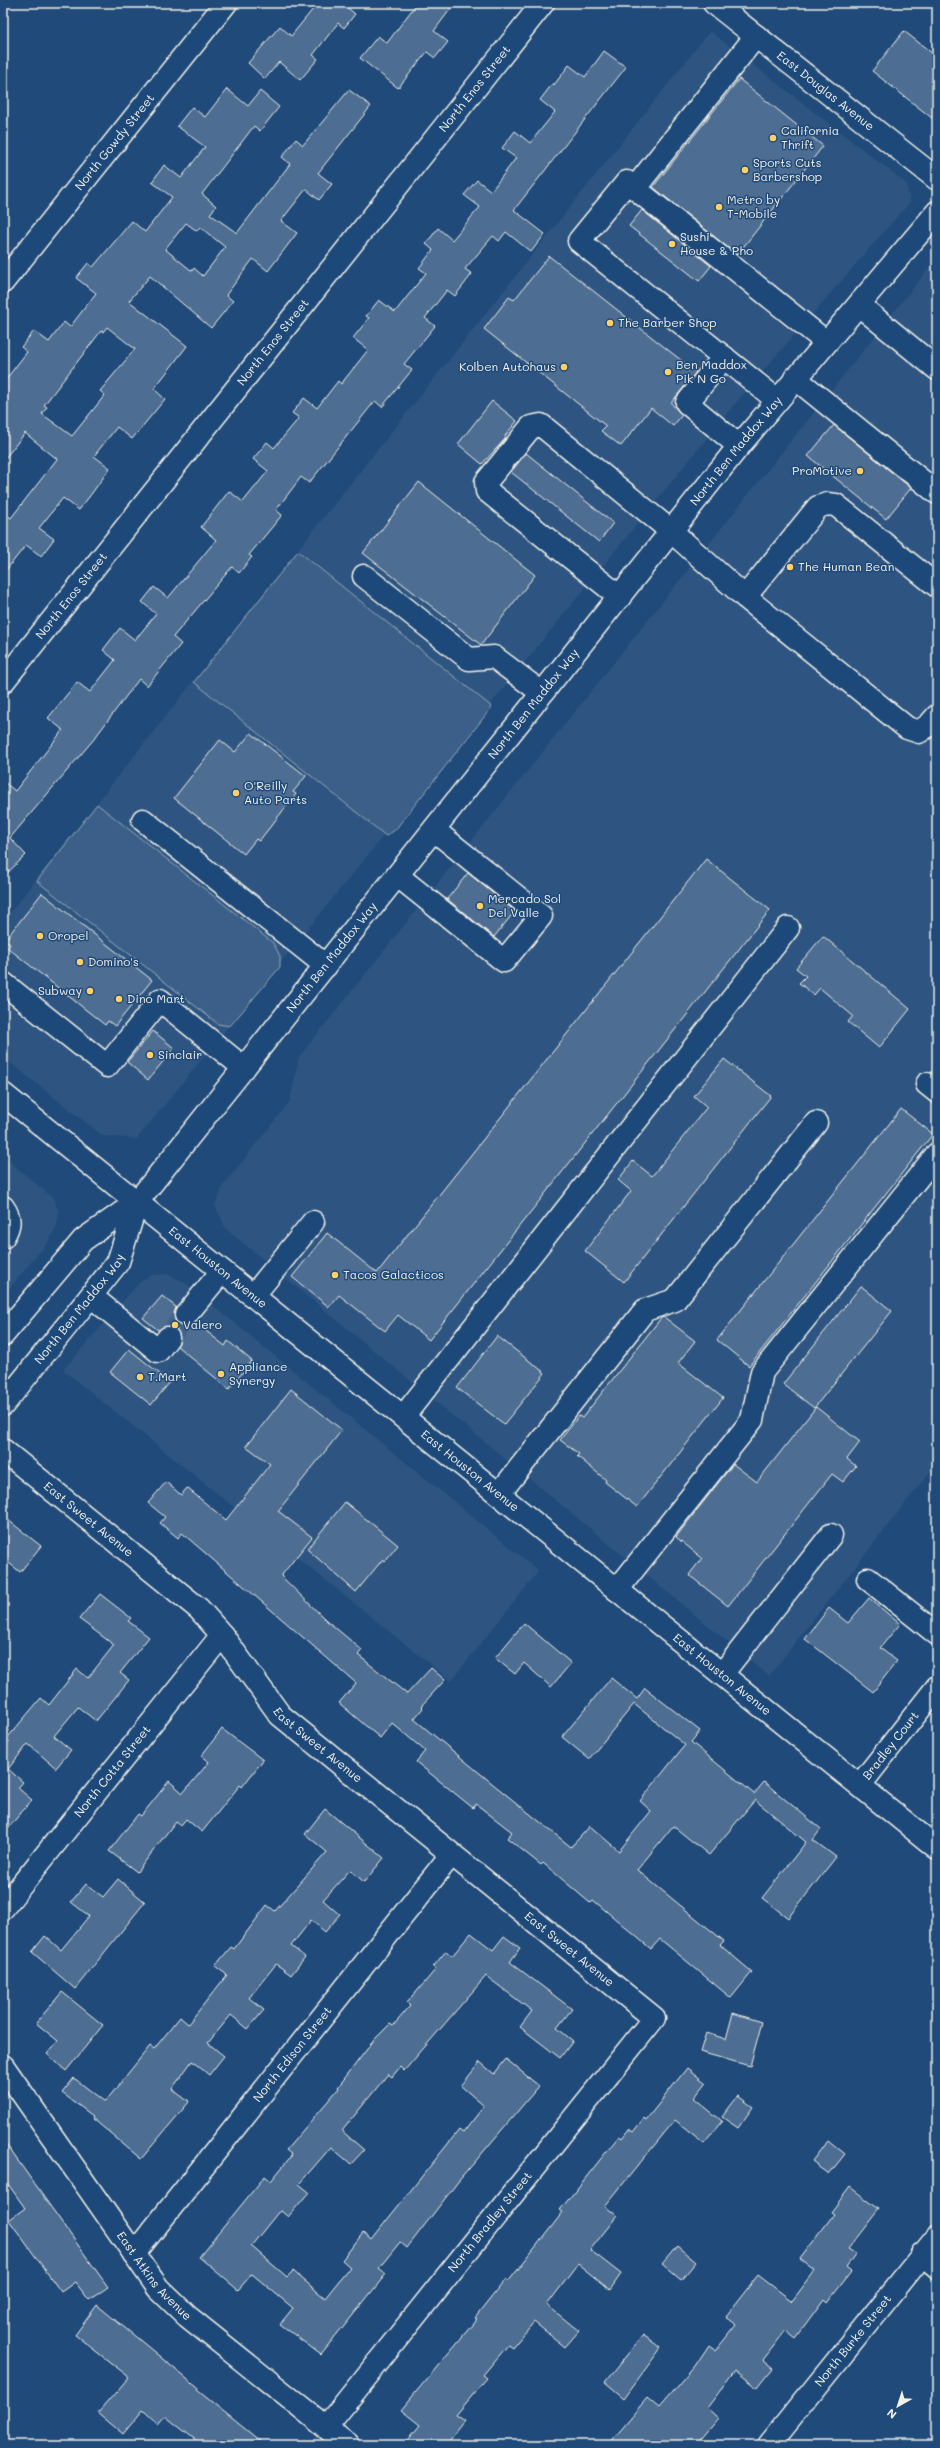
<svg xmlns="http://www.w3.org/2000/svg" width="940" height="2448" viewBox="0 0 940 2448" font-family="Mali,sans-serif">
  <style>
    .built { fill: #2d5581 }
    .green { fill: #3a5f88; stroke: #97a8b8 }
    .building { fill: #4d6e92; stroke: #f4f1e8; fill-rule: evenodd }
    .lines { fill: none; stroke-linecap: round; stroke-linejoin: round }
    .minor-tunnel { stroke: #3f638a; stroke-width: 22; stroke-dasharray: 22 11; stroke-linecap: butt }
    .minor-casing { stroke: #f4f1e8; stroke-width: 25 }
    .major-casing { stroke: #f4f1e8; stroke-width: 25 }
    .minor { stroke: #1f4a7a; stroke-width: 22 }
    .major { stroke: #1f4a7a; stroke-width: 22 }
    .poi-dot { fill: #ffd166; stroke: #1f4a7a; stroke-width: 1.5 }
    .labels { text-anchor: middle; stroke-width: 3; stroke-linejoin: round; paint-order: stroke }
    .street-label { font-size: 12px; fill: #f4f1e8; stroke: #1f4a7a }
    .poi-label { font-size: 12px; fill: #f4f1e8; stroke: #1f4a7a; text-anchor: start }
  </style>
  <rect width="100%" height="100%" fill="#1f4a7a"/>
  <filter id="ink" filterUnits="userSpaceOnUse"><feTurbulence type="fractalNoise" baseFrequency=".025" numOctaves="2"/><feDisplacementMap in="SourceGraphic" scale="8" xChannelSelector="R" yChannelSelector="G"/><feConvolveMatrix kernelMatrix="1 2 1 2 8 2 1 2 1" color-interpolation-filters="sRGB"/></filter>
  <g filter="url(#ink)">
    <!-- built -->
    <g class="built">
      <path d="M 710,31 L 907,184 L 910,202 L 743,394 L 137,1139 L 103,1136 L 3,1057 L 3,921 Z"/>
      <path d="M 937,258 L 937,1463 L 769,1676 L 226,1229 L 215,1206 L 222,1187 L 290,1101 L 299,1057 Z"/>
      <path d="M 3,1156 L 53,1198 L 59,1212 L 57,1225 L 49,1241 L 3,1296 Z"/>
      <path d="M 166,1274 L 183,1281 L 539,1571 L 451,1681 L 63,1370 L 139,1283 L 151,1275 Z"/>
    </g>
    <!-- green -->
    <g class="green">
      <path d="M 298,551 L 492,707 L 395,830 L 386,836 L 194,682 Z"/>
      <path d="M 97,804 L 273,943 L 280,956 L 280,967 L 230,1026 L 218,1024 L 37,881 Z"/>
    </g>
    <!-- building -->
    <g class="building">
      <path d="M 318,3 L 342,3 L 355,14 L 344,28 L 338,23 L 313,55 L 318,59 L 300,80 L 279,62 L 265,79 L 248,63 L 280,26 L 291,36 Z"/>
      <path d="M 417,3 L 455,3 L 434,31 L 448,42 L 435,58 L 427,52 L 398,88 L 360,58 L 378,36 L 387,43 Z"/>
      <path d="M 904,31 L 937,57 L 937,122 L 872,71 Z"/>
      <path d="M 604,51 L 626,67 L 514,210 L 545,234 L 531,252 L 506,232 L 499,241 L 493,236 L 465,269 L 472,274 L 455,296 L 447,290 L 425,318 L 435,326 L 404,364 L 412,370 L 382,407 L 375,401 L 309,483 L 301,477 L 276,510 L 282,515 L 249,555 L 252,557 L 239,573 L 232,567 L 173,637 L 181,644 L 147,686 L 139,679 L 94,739 L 10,838 L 26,855 L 3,877 L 3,781 L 15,791 L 63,730 L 48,718 L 77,682 L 90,692 L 115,660 L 103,650 L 120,628 L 135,640 L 156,614 L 142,602 L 154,587 L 168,598 L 216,540 L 201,527 L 229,491 L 243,502 L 268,471 L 253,459 L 267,442 L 274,448 L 299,418 L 292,413 L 304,398 L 317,408 L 338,381 L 341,384 L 368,350 L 353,338 L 369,318 L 366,316 L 379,300 L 395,312 L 426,273 L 419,268 L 433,250 L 426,244 L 438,228 L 452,240 L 480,207 L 464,195 L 477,180 L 491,191 L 516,158 L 502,148 L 515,131 L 530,143 L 555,112 L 540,100 L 553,83 L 554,85 L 569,65 L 585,77 Z"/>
      <path d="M 739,79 L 823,146 L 737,255 L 653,187 Z"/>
      <path d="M 227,89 L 248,106 L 260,91 L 279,107 L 260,131 L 254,126 L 202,194 L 216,206 L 210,214 L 237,233 L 290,164 L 282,157 L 296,139 L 303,145 L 349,90 L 371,106 L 318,173 L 332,184 L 319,200 L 306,189 L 281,221 L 297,233 L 268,271 L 253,259 L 226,295 L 233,301 L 211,328 L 150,276 L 129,301 L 187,346 L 154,389 L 165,399 L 132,439 L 117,427 L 94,456 L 110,468 L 92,493 L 79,510 L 63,498 L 39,528 L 54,539 L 41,556 L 26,545 L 3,574 L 3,512 L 11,518 L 57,459 L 25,433 L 3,461 L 3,383 L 27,352 L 21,347 L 34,331 L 49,342 L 64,322 L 70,327 L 96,293 L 76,278 L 88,263 L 93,267 L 132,221 L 145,232 L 172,197 L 152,182 L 164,165 L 181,178 L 205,147 L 177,126 L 192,107 L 205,117 ZM 186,223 L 197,231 L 200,227 L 225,247 L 203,276 L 194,268 L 192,271 L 165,249 ZM 107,327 L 135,349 L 100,391 L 105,395 L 72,436 L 42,414 L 47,407 L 44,405 L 101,331 L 103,332 Z"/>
      <path d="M 642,210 L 711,266 L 699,281 L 629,226 Z"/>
      <path d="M 549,256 L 696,372 L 671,403 L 682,415 L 673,426 L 651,408 L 621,446 L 601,431 L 606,426 L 484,329 L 509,297 L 514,300 Z"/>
      <path d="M 492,401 L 517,421 L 505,436 L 506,438 L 482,464 L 458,444 Z"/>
      <path d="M 834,425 L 911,488 L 886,519 L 808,456 Z"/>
      <path d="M 526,453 L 613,523 L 599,542 L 511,472 Z"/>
      <path d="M 419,482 L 535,575 L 481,645 L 363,553 Z"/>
      <path d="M 251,733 L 306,776 L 293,792 L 296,794 L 259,841 L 256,839 L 244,854 L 174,798 L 220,740 L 235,752 Z"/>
      <path d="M 706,859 L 770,910 L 429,1340 L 398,1315 L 385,1331 L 339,1295 L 329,1307 L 292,1277 L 327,1233 L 377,1273 Z"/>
      <path d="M 468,873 L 515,911 L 494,937 L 447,899 Z"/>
      <path d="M 42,893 L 152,980 L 115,1026 L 108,1021 L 105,1025 L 8,948 L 10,944 L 5,940 Z"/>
      <path d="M 823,936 L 910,1009 L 879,1048 L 848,1022 L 853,1016 L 820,988 L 814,995 L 799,983 L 806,976 L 796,968 Z"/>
      <path d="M 153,1031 L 174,1048 L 148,1080 L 127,1062 Z"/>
      <path d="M 724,1059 L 771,1096 L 624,1282 L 585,1251 L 631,1191 L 618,1180 L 633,1161 L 652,1176 L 707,1107 L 694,1096 Z"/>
      <path d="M 901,1109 L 933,1134 L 749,1366 L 717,1340 Z"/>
      <path d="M 861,1286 L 892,1311 L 814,1408 L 783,1384 Z"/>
      <path d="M 162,1296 L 176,1307 L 174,1319 L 178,1325 L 190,1327 L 196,1323 L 225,1346 L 228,1341 L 252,1361 L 229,1389 L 177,1346 L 180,1339 L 176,1328 L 169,1326 L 158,1330 L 143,1318 Z"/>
      <path d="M 664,1317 L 695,1341 L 678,1363 L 723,1398 L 637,1507 L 605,1482 L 606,1480 L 577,1456 L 579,1454 L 560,1440 L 579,1416 L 582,1418 L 661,1318 Z"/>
      <path d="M 497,1336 L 545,1373 L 504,1424 L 457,1388 Z"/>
      <path d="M 129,1349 L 170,1382 L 151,1405 L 110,1372 Z"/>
      <path d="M 291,1389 L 342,1430 L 278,1511 L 312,1537 L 281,1576 L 326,1620 L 362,1650 L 358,1655 L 407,1694 L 431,1668 L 445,1680 L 421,1706 L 423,1708 L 414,1719 L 493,1784 L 571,1847 L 590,1826 L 619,1851 L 651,1811 L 640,1801 L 685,1745 L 634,1704 L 589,1759 L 562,1737 L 611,1678 L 637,1699 L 645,1688 L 700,1731 L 691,1742 L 754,1794 L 764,1782 L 821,1829 L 813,1840 L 836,1857 L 788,1918 L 762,1898 L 806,1842 L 755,1800 L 709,1855 L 673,1826 L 637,1870 L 724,1941 L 720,1945 L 752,1972 L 731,1998 L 660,1939 L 651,1949 L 593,1900 L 590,1903 L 543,1863 L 541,1865 L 507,1838 L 512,1832 L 476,1804 L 473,1808 L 416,1762 L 425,1751 L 392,1723 L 380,1738 L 339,1703 L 356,1683 L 182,1533 L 178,1538 L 160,1523 L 165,1517 L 148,1503 L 166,1482 L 181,1495 L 187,1488 L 226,1520 L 270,1464 L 246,1446 Z"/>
      <path d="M 816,1407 L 860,1442 L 847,1459 L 856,1466 L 843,1482 L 832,1474 L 728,1606 L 689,1575 L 702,1558 L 676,1537 L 733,1464 L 757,1482 Z"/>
      <path d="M 345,1502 L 398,1545 L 385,1561 L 383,1559 L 356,1592 L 307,1549 Z"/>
      <path d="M 3,1516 L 41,1546 L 20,1572 L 3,1558 Z"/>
      <path d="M 100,1594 L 131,1618 L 128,1621 L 149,1637 L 120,1673 L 129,1680 L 96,1721 L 78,1707 L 54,1736 L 71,1750 L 56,1768 L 28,1744 L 8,1769 L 23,1782 L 18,1788 L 32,1800 L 3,1834 L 3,1743 L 41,1698 L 49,1705 L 77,1669 L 88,1678 L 114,1645 L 79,1619 Z"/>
      <path d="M 869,1598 L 900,1624 L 880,1648 L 897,1661 L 873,1692 L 805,1639 L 829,1608 L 848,1623 Z"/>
      <path d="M 524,1623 L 571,1663 L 551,1687 L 524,1663 L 515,1674 L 495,1658 Z"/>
      <path d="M 222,1729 L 263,1760 L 242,1787 L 240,1785 L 202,1832 L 186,1819 L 181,1825 L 176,1821 L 137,1872 L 109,1851 L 138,1814 L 141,1816 L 169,1781 L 183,1793 L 209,1762 L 201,1756 Z"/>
      <path d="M 325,1809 L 384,1858 L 364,1882 L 350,1870 L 323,1900 L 340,1915 L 325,1932 L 311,1920 L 291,1946 L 305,1957 L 291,1975 L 276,1964 L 249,1998 L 264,2010 L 248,2029 L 231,2015 L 208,2043 L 224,2056 L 209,2075 L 192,2061 L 172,2089 L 189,2102 L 141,2159 L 92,2118 L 93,2116 L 62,2093 L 74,2078 L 105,2102 L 150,2046 L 154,2049 L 180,2017 L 188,2024 L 227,1975 L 215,1966 L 231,1947 L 234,1949 L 267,1905 L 275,1911 L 327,1852 L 305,1834 Z"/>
      <path d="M 118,1879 L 145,1902 L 75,1989 L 32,1952 L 45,1936 L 61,1950 L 89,1916 L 71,1902 L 86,1884 L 103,1897 Z"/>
      <path d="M 471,1933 L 493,1950 L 504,1936 L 520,1948 L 510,1962 L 572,2009 L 557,2028 L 573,2041 L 560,2058 L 520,2027 L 532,2011 L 486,1976 L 404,2071 L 400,2067 L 392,2077 L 388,2074 L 342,2131 L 364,2150 L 351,2164 L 331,2147 L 299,2184 L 309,2192 L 288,2217 L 280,2210 L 251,2246 L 287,2277 L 293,2271 L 325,2298 L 350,2267 L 342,2260 L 363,2233 L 371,2240 L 459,2130 L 463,2133 L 484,2106 L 461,2086 L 480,2062 L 494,2074 L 506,2059 L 539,2086 L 457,2183 L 407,2248 L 400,2242 L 379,2268 L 386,2274 L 321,2355 L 280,2324 L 293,2308 L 252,2274 L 238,2290 L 199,2257 L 265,2176 L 271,2181 L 292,2155 L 286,2150 L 339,2088 L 338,2087 L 374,2040 L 390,2024 L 393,2026 L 410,2006 L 407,2003 L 436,1969 L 433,1967 L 446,1951 L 452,1956 Z"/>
      <path d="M 62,1992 L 103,2025 L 66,2071 L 47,2054 L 58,2041 L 36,2023 Z"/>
      <path d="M 733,2013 L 762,2022 L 750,2066 L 700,2052 L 706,2033 L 726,2039 Z"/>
      <path d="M 687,2068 L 706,2083 L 694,2098 L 722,2121 L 704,2143 L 675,2120 L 605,2206 L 617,2216 L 590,2250 L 621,2274 L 610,2290 L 578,2264 L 547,2305 L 579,2331 L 565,2347 L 534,2322 L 512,2348 L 508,2345 L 483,2375 L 487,2378 L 456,2415 L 465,2421 L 446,2445 L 404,2445 L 420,2425 L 401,2410 L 477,2319 L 475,2318 L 506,2279 L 508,2282 L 563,2212 L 560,2210 L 619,2136 L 622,2138 L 629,2129 L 633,2132 L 644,2118 L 646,2120 Z"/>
      <path d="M 738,2096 L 753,2107 L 738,2128 L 722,2117 Z"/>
      <path d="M 3,2140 L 108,2287 L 89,2300 L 75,2282 L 61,2292 L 9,2220 L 25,2208 L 3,2177 Z"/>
      <path d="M 828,2140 L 845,2154 L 829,2174 L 812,2161 Z"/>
      <path d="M 850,2187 L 879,2209 L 848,2249 L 856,2254 L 846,2268 L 851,2272 L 827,2303 L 824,2300 L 796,2338 L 786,2330 L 763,2360 L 773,2368 L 757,2388 L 735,2371 L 707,2408 L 718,2418 L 695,2445 L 607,2445 L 647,2398 L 659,2408 L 695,2366 L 709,2345 L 716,2350 L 737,2324 L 726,2316 L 758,2275 L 792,2301 L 815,2271 L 800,2259 L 834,2214 L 831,2212 Z"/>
      <path d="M 677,2246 L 696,2262 L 681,2280 L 662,2264 Z"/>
      <path d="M 97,2305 L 198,2388 L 197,2390 L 265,2445 L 202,2445 L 165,2416 L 158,2424 L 143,2410 L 123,2434 L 98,2413 L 129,2377 L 75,2335 Z"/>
      <path d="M 643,2335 L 661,2348 L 624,2398 L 605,2382 Z"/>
    </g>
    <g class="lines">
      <!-- minor-tunnel -->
      <path class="minor-tunnel" d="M 168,1338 L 186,1315"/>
      <defs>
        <g id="minor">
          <path id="s1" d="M 714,3 L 937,179"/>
          <path d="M 635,188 L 756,36"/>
          <path id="s2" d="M 3,282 L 226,3"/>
          <path d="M 859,305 L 937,369"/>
          <path d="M 724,357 L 687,403 L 739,446"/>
          <path d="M 795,378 L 937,493"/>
          <path d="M 777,400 L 579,241 L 627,182 L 826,342"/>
          <path d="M 364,576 L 469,659 L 494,657 L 542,693"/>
          <path d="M 620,597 L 487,491 L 486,482 L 531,427 L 541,425 L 671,531 L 745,597 L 907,728 L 919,732 L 930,724 L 937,716"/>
          <path d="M 745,597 L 818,507 L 827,504 L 836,505 L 937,586"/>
          <path id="s3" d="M 3,682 L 543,3"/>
          <path d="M 143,820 L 326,966"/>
          <path d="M 398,876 L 504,961 L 541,916 L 434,830"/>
          <path d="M 3,983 L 107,1066 L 160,1000 L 244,1068"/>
          <path d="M 927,1084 L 937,1092"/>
          <path d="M 3,1207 C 11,1218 10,1226 3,1237"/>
          <path d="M 91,1296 L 158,1351 L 168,1338"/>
          <path d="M 253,1296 L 313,1222"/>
          <path d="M 186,1315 L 222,1271"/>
          <path d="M 403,1417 L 788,928"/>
          <path id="s4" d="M 3,1450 L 199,1609 L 222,1635 L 280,1715 L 654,2018 L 326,2427"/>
          <path d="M 499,1494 L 645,1310 L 675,1300 L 816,1123"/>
          <path d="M 868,1579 L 937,1634"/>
          <path d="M 617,1590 L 752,1420 L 762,1372 L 937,1154"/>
          <path d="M 722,1674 L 831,1535"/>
          <path id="s5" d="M 860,1785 L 937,1687"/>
          <path id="s6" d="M 3,1908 L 222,1635"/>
          <path id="s7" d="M 3,2066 L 158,2288 L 187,2316 L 348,2445"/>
          <path id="s8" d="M 134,2254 L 451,1855"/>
          <path d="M 922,2254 L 937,2267"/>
          <path id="s9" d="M 769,2445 L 937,2237"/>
        </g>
        <g id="major">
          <path id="s10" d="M 3,1094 L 937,1848"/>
          <path id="s11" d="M 3,1335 L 83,1240 L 137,1202 L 739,446 L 937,212"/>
          <path id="s12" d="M 3,1405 L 118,1262 L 137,1202"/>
        </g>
      </defs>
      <!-- minor casing -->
      <use href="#minor" class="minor-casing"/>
      <!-- major casing -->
      <use href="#major" class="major-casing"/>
      <!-- minor -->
      <use href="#minor" class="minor"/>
      <!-- major -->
      <use href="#major" class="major"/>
    </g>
  </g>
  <!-- markers -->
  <g class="poi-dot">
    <circle cx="773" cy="138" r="4"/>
    <circle cx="745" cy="170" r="4"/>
    <circle cx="719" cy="207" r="4"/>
    <circle cx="672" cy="244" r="4"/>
    <circle cx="610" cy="323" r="4"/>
    <circle cx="564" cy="367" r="4"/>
    <circle cx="668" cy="372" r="4"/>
    <circle cx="860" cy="471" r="4"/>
    <circle cx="790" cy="567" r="4"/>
    <circle cx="236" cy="793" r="4"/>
    <circle cx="480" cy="906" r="4"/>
    <circle cx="40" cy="936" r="4"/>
    <circle cx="80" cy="962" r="4"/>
    <circle cx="90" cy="991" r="4"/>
    <circle cx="119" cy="999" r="4"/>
    <circle cx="150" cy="1055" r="4"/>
    <circle cx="335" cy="1275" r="4"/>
    <circle cx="175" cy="1325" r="4"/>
    <circle cx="221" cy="1374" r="4"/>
    <circle cx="140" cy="1377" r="4"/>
  </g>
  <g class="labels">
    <!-- street labels -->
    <g class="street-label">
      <text dy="4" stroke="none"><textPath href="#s3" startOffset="758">North Enos Street</textPath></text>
      <text dy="4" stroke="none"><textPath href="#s1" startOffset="142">East Douglas Avenue</textPath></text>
      <text dy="4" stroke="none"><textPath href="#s2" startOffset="179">North Gowdy Street</textPath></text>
      <text dy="4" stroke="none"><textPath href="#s3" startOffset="434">North Enos Street</textPath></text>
      <text dy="4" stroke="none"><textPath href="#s11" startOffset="1151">North Ben Maddox Way</textPath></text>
      <text dy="4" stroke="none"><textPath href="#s3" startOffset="110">North Enos Street</textPath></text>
      <text dy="4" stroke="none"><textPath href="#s11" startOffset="827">North Ben Maddox Way</textPath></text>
      <text dy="4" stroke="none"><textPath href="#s11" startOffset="503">North Ben Maddox Way</textPath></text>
      <text dy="4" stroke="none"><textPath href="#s10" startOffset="276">East Houston Avenue</textPath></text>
      <text dy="4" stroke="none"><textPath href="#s12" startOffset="123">North Ben Maddox Way</textPath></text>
      <text dy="4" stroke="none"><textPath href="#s10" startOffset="600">East Houston Avenue</textPath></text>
      <text dy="4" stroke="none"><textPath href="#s4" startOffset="110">East Sweet Avenue</textPath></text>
      <text dy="4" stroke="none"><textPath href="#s10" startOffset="924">East Houston Avenue</textPath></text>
      <text dy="4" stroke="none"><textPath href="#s4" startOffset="434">East Sweet Avenue</textPath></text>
      <text dy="4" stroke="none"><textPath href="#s5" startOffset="50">Bradley Court</textPath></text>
      <text dy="4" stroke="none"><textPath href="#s6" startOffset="175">North Cotta Street</textPath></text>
      <text dy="4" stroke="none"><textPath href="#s4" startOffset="758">East Sweet Avenue</textPath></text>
      <text dy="4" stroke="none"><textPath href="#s8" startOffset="255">North Edison Street</textPath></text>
      <text transform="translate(490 2222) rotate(-51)" y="4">North Bradley Street</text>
      <text dy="4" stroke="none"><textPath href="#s7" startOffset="259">East Atkins Avenue</textPath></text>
      <text dy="4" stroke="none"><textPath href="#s9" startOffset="134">North Burke Street</textPath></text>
    </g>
    <!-- poi labels -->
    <g class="poi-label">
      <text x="781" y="135">California<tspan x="781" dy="14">Thrift</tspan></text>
      <text x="753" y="167">Sports Cuts<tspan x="753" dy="14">Barbershop</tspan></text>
      <text x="727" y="204">Metro by<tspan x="727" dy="14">T-Mobile</tspan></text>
      <text x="680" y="241">Sushi<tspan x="680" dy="14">House &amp; Pho</tspan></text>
      <text x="618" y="327">The Barber Shop</text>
      <text x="676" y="369">Ben Maddox<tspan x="676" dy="14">Pik N Go</tspan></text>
      <text x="556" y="371" text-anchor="end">Kolben Autohaus</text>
      <text x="852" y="475" text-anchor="end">ProMotive</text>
      <text x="798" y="571">The Human Bean</text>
      <text x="244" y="790">O'Reilly<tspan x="244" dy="14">Auto Parts</tspan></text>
      <text x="488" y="903">Mercado Sol<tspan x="488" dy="14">Del Valle</tspan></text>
      <text x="48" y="940">Oropel</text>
      <text x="88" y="966">Domino's</text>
      <text x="82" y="995" text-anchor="end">Subway</text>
      <text x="127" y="1003">Dino Mart</text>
      <text x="158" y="1059">Sinclair</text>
      <text x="343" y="1279">Tacos Galacticos</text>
      <text x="183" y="1329">Valero</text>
      <text x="229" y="1371">Appliance<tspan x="229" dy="14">Synergy</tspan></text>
      <text x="148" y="1381">T.Mart</text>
    </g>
  </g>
  <!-- margin -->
  <rect width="940" height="2448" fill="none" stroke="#1f4a7a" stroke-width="16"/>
  <rect x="8" y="8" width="924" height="2432" fill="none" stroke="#f4f1e8" stroke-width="1.5" filter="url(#ink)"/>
  <!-- north arrow -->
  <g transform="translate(898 2406) rotate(219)" stroke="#1f4a7a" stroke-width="3" paint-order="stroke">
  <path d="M0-3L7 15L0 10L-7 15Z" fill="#f4f1e8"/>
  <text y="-6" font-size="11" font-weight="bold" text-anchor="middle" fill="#f4f1e8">N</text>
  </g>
</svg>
